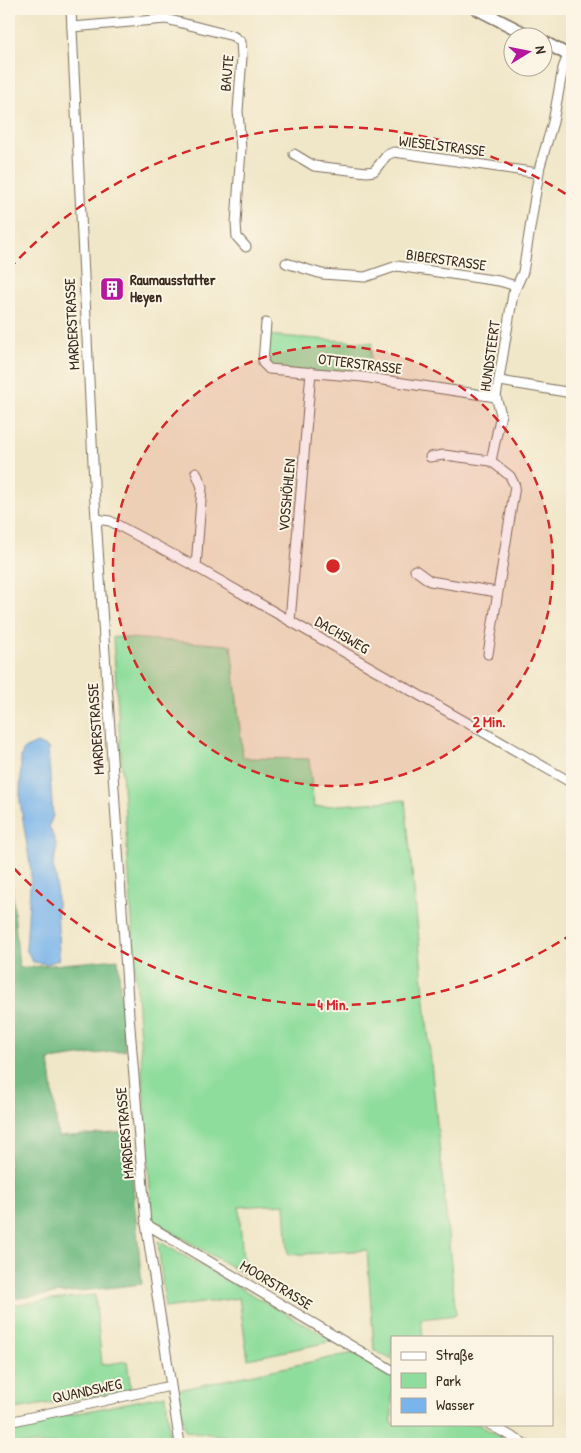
<svg xmlns="http://www.w3.org/2000/svg" width="581" height="1453" viewBox="0 0 581 1453" font-family="'Patrick Hand',sans-serif">
  <style>
    .green { fill: #8fdd9c; stroke: #65845d }
    .forest { fill: #73bc84; stroke: #577351 }
    .water { fill: #79b4ea; stroke: #5a6f84 }
    .lines { fill: none; stroke-linecap: round; stroke-linejoin: round }
    .minor-casing { stroke: #7a6c5a; stroke-width: 11 }
    .tertiary-casing { stroke: #7a6c5a; stroke-width: 14 }
    .minor { stroke: #fff; stroke-width: 9 }
    .tertiary { stroke: #fff; stroke-width: 11 }
    .ring { fill: none; stroke: #d62828; stroke-width: 2.5; stroke-dasharray: 9 6 }
    .labels { text-anchor: middle; stroke-width: 4; stroke-linejoin: round; paint-order: stroke }
    .street-label { font-size: 15px; fill: #3b2a1e; stroke: #fcf5e5 }
    .poi-label { font-size: 15px; font-weight: bold; fill: #3b2a1e; stroke: #fcf5e5; text-anchor: start }
    .centre { fill: #d62828; stroke: #fcf5e5; stroke-width: 2.5 }
    .ring-label { font-size: 15px; text-anchor: middle; font-weight: bold; fill: #d62828; stroke: #fcf5e5; stroke-width: 4; stroke-linejoin: round; paint-order: stroke }
  </style>
  <rect width="100%" height="100%" fill="#fcf5e5"/>
  <filter id="ink" filterUnits="userSpaceOnUse"><feTurbulence type="fractalNoise" baseFrequency=".02" numOctaves="2"/><feDisplacementMap in="SourceGraphic" scale="10" xChannelSelector="R" yChannelSelector="G"/><feConvolveMatrix kernelMatrix="1 2 1 2 8 2 1 2 1" color-interpolation-filters="sRGB"/></filter>
  <filter id="wash" filterUnits="userSpaceOnUse"><feTurbulence type="fractalNoise" baseFrequency=".0096" numOctaves="4" result="noise"/><feDisplacementMap in="SourceGraphic" scale="20" xChannelSelector="R" yChannelSelector="G"/><feGaussianBlur stdDeviation="1.12" result="paint"/><feColorMatrix in="noise" values="0 0 0 0 0 0 0 0 0 0 0 0 0 0 0 0 0 1.4 0 .05"/><feComposite in="paint" operator="in"/></filter>
  <g filter="url(#wash)">
    <rect width="100%" height="100%" fill="#f0e6c8"/>
    <!-- green -->
    <g class="green">
      <path d="M 265,335 L 372,343 L 369,378 L 265,368 Z"/>
      <path d="M 113,637 L 231,645 L 243,758 L 309,759 L 314,807 L 405,800 L 456,1315 L 421,1319 L 423,1337 L 392,1337 L 392,1360 L 374,1350 L 367,1250 L 288,1255 L 285,1204 L 239,1207 L 244,1274 L 158,1224 L 152,1218 Z"/>
      <path d="M 158,1241 L 334,1341 L 248,1359 L 239,1298 L 165,1308 Z"/>
      <path d="M 95,1295 L 102,1365 L 127,1361 L 131,1390 L 9,1410 L 9,1305 Z"/>
      <path d="M 353,1353 L 392,1375 L 392,1424 L 478,1424 L 513,1444 L 290,1444 L 185,1431 L 178,1390 Z"/>
      <path d="M 166,1395 L 170,1444 L 9,1444 L 9,1427 Z"/>
    </g>
    <!-- forest -->
    <path class="forest" d="M 9,852 L 19,968 L 118,959 L 125,1050 L 49,1060 L 58,1137 L 128,1132 L 142,1284 L 9,1299 Z"/>
    <!-- water -->
    <path class="water" d="M 37,743 L 48,748 L 53,816 L 49,826 L 57,846 L 53,866 L 56,877 L 59,955 L 58,960 L 47,964 L 33,962 L 26,949 L 31,871 L 20,801 L 21,757 L 24,749 Z"/>
  </g>
  <g filter="url(#ink)">
    <g class="lines">
      <defs>
        <g id="minor">
          <path d="M 71,9 L 95,503 L 129,1015 L 146,1224 L 180,1444"/>
          <path d="M 72,27 L 166,19 L 233,36 L 241,42 L 242,57 L 238,111 L 241,149 L 236,223 L 237,237 L 246,247"/>
          <path d="M 294,154 L 314,166 L 367,172 L 374,171 L 387,155 L 394,152 L 538,173"/>
          <path d="M 286,263 L 322,274 L 365,277 L 397,266 L 499,281 L 516,286"/>
          <path d="M 266,323 L 263,363 L 269,369 L 363,377 L 496,397"/>
          <path d="M 500,381 L 572,393"/>
          <path d="M 430,457 L 444,455 L 491,461"/>
          <path d="M 96,519 L 110,521 L 196,567 L 572,783"/>
          <path d="M 196,567 L 202,487 L 196,472"/>
          <path d="M 415,570 L 430,581 L 497,592"/>
          <path d="M 290,621 L 311,372"/>
          <path d="M 488,654 L 515,486 L 510,476 L 491,461 L 501,414 L 496,397 L 513,294 L 523,272 L 540,166 L 553,122 L 563,68 L 568,55"/>
          <path d="M 146,1224 L 392,1370"/>
          <path d="M 9,1422 L 170,1386"/>
          <path d="M 489,1424 L 525,1444"/>
        </g>
        <g id="tertiary">
          <path d="M 477,9 L 534,38"/>
          <path d="M 544,42 L 572,57"/>
        </g>
      </defs>
      <!-- minor casing -->
      <use href="#minor" class="minor-casing"/>
      <!-- tertiary casing -->
      <use href="#tertiary" class="tertiary-casing"/>
      <!-- minor -->
      <use href="#minor" class="minor"/>
      <!-- tertiary -->
      <use href="#tertiary" class="tertiary"/>
    </g>
  </g>
  <!-- distance rings -->
  <circle cx="333" cy="566" r="220" fill="#d62828" fill-opacity=".12"/>
  <g class="ring">
    <circle cx="333" cy="566" r="220"/>
    <path d="M572 934A439 439 0 0 1 9 863M9 269A439 439 0 0 1 572 198"/>
  </g>
  <!-- icons -->
  <defs>
    <symbol id="building-square" viewBox="-11 -11 22 22"><rect x="-9" y="-9" width="18" height="18" rx="4" fill="#b5179e" stroke="#fcf5e5"/><path d="M-4-6H4V6H1V3H-1V6H-4ZM-2.5-4.3h1.7v1.8h-1.7ZM.8-4.3h1.7v1.8H.8ZM-2.5-1h1.7V.8h-1.7ZM.8-1h1.7V.8H.8Z" fill="#fff"/></symbol>
  </defs>
  <g fill-rule="evenodd">
    <use href="#building-square" x="98" y="275" width="28" height="28"/>
  </g>
  <g class="labels">
    <!-- street labels -->
    <g class="street-label">
      <text transform="translate(227 73) rotate(-85)" y="5">BAUTE</text>
      <text transform="translate(442 146) rotate(7)" y="5">WIESELSTRASSE</text>
      <text transform="translate(446 260) rotate(8)" y="5">BIBERSTRASSE</text>
      <text transform="translate(72 324) rotate(-93)" y="5">MARDERSTRASSE</text>
      <text transform="translate(490 356) rotate(-82)" y="5">HUNDSTEERT</text>
      <text transform="translate(360 364) rotate(7)" y="5">OTTERSTRASSE</text>
      <text transform="translate(287 495) rotate(-85)" y="5">VOSSHÖHLEN</text>
      <text transform="translate(342 635) rotate(30)" y="5">DACHSWEG</text>
      <text transform="translate(96 729) rotate(-94)" y="5">MARDERSTRASSE</text>
      <text transform="translate(125 1133) rotate(-95)" y="5">MARDERSTRASSE</text>
      <text transform="translate(276 1285) rotate(31)" y="5">MOORSTRASSE</text>
      <text transform="translate(87 1391) rotate(-12)" y="5">QUANDSWEG</text>
    </g>
    <!-- poi labels -->
    <g class="poi-label">
      <text x="130" y="285">Raumausstatter<tspan x="130" dy="17">Heyen</tspan></text>
    </g>
  </g>
  <circle cx="333" cy="566" r="8" class="centre"/>
  <g class="ring-label">
    <text x="489" y="727">2 Min.</text>
    <text x="333" y="1010">4 Min.</text>
  </g>
  <!-- margin -->
  <rect width="581" height="1453" fill="none" stroke="#fcf5e5" stroke-width="30"/>
  <!-- legend -->
  <rect x="391" y="1336" width="162" height="90" fill="#fcf5e5" stroke="#afa495"/>
  <rect x="401" y="1352" width="25" height="8" fill="#ffffff" stroke="#afa495"/>
  <text x="436" y="1360" font-size="15" fill="#3b2a1e">Straße</text>
  <rect x="401" y="1373" width="25" height="15" fill="#8fdd9c" stroke="#afa495"/>
  <text x="436" y="1386" font-size="15" fill="#3b2a1e">Park</text>
  <rect x="401" y="1398" width="25" height="15" fill="#79b4ea" stroke="#afa495"/>
  <text x="436" y="1410" font-size="15" fill="#3b2a1e">Wasser</text>
  <!-- north arrow -->
  <g transform="translate(528 52) rotate(80)"><circle r="24" fill="#fcf5e5" stroke="#afa495"/>
  <path d="M0-4L9 19L0 12L-9 19Z" fill="#b5179e"/>
  <text y="-8" font-size="14" font-weight="bold" text-anchor="middle" fill="#3b2a1e">N</text>
  </g>
</svg>
